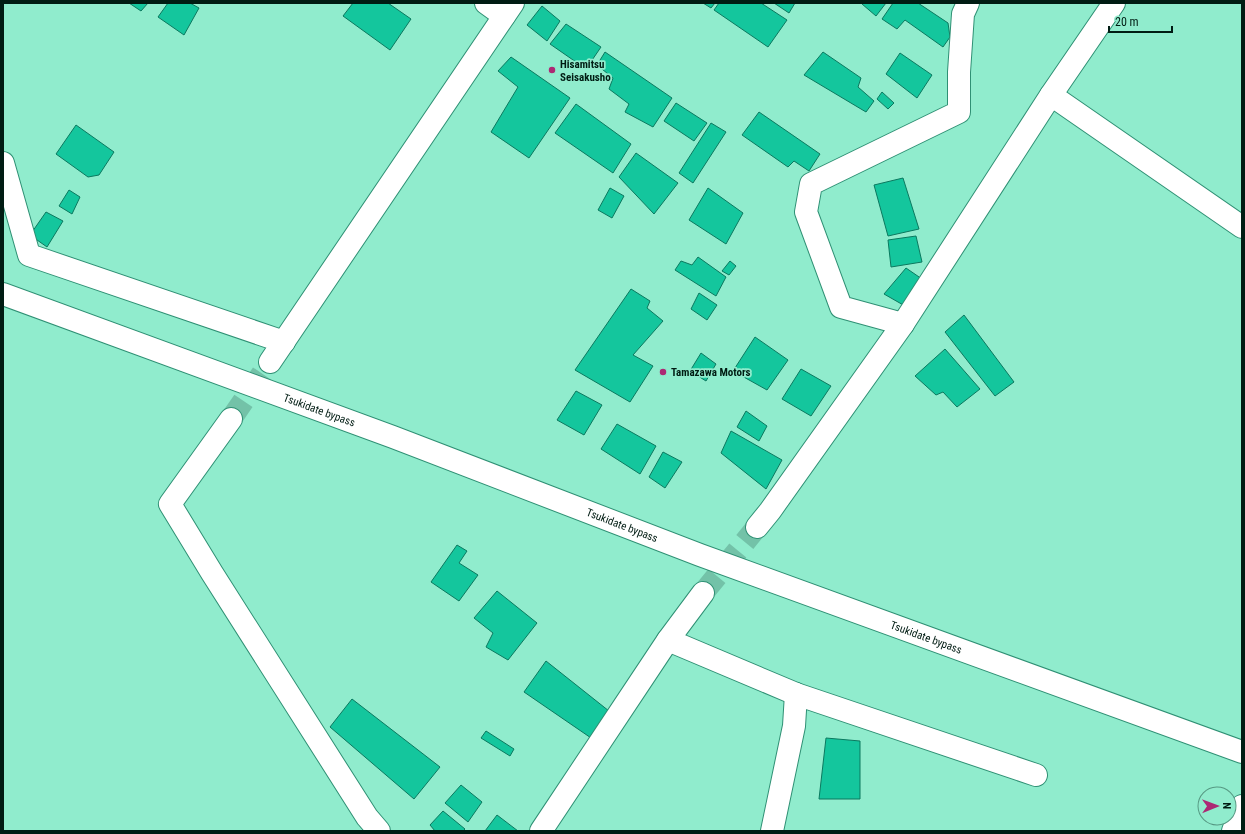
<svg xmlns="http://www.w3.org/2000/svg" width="1245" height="834" viewBox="0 0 1245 834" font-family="'Roboto Condensed',sans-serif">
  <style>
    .building { fill: #14c69d; stroke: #0b795f }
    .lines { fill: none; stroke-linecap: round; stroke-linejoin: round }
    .minor-tunnel { stroke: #73c2a8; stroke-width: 22; stroke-dasharray: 22 11; stroke-linecap: butt }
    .minor-casing { stroke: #2f9074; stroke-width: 24 }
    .primary-casing { stroke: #2f9074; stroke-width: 24 }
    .trunk-casing { stroke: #2f9074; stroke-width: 24 }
    .minor { stroke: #fff; stroke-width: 22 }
    .primary { stroke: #fff; stroke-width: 22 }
    .trunk { stroke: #fff; stroke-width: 22 }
    .poi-dot { fill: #ac2974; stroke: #90eccd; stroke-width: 1.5 }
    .labels { text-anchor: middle; stroke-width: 3.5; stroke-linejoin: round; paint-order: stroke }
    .poi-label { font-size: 11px; font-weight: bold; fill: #001c13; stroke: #90eccd; text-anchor: start }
    .street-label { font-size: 11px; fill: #001c13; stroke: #90eccd }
  </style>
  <rect width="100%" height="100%" fill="#90eccd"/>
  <!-- building -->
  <g class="building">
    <path d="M 129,3 L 148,3 L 141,11 Z"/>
    <path d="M 168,3 L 190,3 L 199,8 L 184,35 L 158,17 Z"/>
    <path d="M 353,3 L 388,3 L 411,19 L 390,50 L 343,16 Z"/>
    <path d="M 703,3 L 715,3 L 711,8 Z"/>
    <path d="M 719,3 L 761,3 L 787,20 L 768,47 L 714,10 Z"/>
    <path d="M 774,3 L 795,3 L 789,13 Z"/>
    <path d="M 862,3 L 886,3 L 876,16 L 862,4 Z"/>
    <path d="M 893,3 L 918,3 L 948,23 L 950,37 L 943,47 L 905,20 L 897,29 L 882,19 Z"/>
    <path d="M 542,6 L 560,21 L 547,41 L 527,25 Z"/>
    <path d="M 566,24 L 601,47 L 586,69 L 550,44 Z"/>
    <path d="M 605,52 L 672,98 L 653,127 L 625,112 L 629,104 L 609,89 L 613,78 L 597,65 Z"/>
    <path d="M 823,52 L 861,78 L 858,87 L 874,101 L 866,112 L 804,75 Z"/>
    <path d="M 900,53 L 932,75 L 917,98 L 886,74 Z"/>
    <path d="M 511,57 L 570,98 L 529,158 L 491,132 L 518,87 L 498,71 Z"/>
    <path d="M 882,92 L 894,103 L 888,109 L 877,99 Z"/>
    <path d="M 676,103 L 707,123 L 694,141 L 664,121 Z"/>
    <path d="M 576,104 L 631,144 L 613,173 L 555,133 Z"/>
    <path d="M 759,112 L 820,154 L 809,171 L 794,161 L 788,167 L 742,135 Z"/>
    <path d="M 711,123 L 726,132 L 693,183 L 679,173 Z"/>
    <path d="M 76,125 L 114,152 L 99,175 L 88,177 L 56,154 Z"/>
    <path d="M 636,153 L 678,183 L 654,214 L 619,177 Z"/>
    <path d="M 903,178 L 919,229 L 888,236 L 874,185 Z"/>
    <path d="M 610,188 L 624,196 L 612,218 L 598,210 Z"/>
    <path d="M 708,188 L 743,213 L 726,244 L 689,220 Z"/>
    <path d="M 69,190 L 80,197 L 72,214 L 59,206 Z"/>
    <path d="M 46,212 L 63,221 L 47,247 L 30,235 Z"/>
    <path d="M 916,236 L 922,262 L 891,267 L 888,240 Z"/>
    <path d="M 698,257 L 726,277 L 716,296 L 675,270 L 681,261 L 692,265 Z"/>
    <path d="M 730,261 L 736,266 L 729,275 L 722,271 Z"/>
    <path d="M 906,268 L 922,279 L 905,306 L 884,294 Z"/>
    <path d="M 631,289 L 650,301 L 647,308 L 663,321 L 633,355 L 653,366 L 630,402 L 575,370 Z"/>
    <path d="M 699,293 L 717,305 L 707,320 L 691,309 Z"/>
    <path d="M 964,315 L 1014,382 L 995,396 L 945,332 Z"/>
    <path d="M 755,337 L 788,360 L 767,390 L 733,371 Z"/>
    <path d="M 945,349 L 980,389 L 957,407 L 943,392 L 936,395 L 915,376 Z"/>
    <path d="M 701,353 L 716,364 L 706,381 L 690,371 Z"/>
    <path d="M 801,369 L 831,386 L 811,416 L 782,399 Z"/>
    <path d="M 576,391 L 602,405 L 584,435 L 557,420 Z"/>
    <path d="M 746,411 L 767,426 L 759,441 L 737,427 Z"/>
    <path d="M 617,424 L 656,446 L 640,474 L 601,449 Z"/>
    <path d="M 731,431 L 782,460 L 766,489 L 721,453 Z"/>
    <path d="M 663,452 L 682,462 L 665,488 L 649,477 Z"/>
    <path d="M 457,545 L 467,551 L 459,563 L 478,575 L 459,601 L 431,582 Z"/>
    <path d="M 497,591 L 537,623 L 508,660 L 486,647 L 493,633 L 474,618 Z"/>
    <path d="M 546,661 L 614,715 L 594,740 L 524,692 Z"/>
    <path d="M 352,699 L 440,767 L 414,799 L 330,727 Z"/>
    <path d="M 486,731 L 514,749 L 510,756 L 481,738 Z"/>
    <path d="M 826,738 L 860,741 L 860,799 L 819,799 Z"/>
    <path d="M 461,785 L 482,802 L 468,822 L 445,803 Z"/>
    <path d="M 443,811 L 465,829 L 463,831 L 435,831 L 430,825 Z"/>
    <path d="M 497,815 L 518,831 L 485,831 Z"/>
  </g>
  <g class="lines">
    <!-- minor-tunnel -->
    <g class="minor-tunnel">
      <path d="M 231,419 L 270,362"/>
      <path d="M 703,593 L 757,527"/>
    </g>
    <defs>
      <g id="minor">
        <path d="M 486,3 L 504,16"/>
        <path d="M 1051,95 L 1242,227"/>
        <path d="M 3,163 L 29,255 L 284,342"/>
        <path d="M 903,324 L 841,307 L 806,212 L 811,184 L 959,112 L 959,72 L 963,14 L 968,3"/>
        <path d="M 270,362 L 513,3"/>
        <path d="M 231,419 L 170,504 L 212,573 L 367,817 L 379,831"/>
        <path d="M 757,527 L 770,511 L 903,324 L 1051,95 L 1114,3"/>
        <path d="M 668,640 L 796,694 L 1036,775"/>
        <path d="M 541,831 L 668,640 L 703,593"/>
        <path d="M 772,831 L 794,726 L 796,694"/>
      </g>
      <path id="primary" d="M 1233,831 L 1242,806"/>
      <g id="trunk">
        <path id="s1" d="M 3,294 L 393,437 L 700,555 L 1242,752"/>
      </g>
    </defs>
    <!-- minor casing -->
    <use href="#minor" class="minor-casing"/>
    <!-- primary casing -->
    <use href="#primary" class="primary-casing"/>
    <!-- trunk casing -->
    <use href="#trunk" class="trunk-casing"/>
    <!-- minor -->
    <use href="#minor" class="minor"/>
    <!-- primary -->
    <use href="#primary" class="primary"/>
    <!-- trunk -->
    <use href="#trunk" class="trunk"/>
  </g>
  <!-- markers -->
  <g class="poi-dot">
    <circle cx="552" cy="70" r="4"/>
    <circle cx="663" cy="372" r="4"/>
  </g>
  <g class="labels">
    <!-- poi labels -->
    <g class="poi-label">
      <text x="560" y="68">Hisamitsu<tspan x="560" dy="13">Seisakusho</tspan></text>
      <text x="671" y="376">Tamazawa Motors</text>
    </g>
    <!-- street labels -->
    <g class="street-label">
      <text dy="4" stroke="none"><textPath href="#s1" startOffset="337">Tsukidate bypass</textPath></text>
      <text dy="4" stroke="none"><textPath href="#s1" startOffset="661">Tsukidate bypass</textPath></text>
      <text dy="4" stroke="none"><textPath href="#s1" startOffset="985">Tsukidate bypass</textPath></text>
    </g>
  </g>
  <!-- border -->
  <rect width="1245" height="834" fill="none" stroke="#001c13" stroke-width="8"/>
  <!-- north arrow -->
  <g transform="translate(1217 806) rotate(89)"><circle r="19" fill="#90eccd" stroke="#569983"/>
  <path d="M0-3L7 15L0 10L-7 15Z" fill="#ac2974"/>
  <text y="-6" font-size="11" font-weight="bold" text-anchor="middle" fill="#001c13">N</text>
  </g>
  <!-- scale -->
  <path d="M1109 26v6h63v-6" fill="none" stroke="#001c13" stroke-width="2"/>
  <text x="1115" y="26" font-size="12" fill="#001c13" stroke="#90eccd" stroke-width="3" paint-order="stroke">20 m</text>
</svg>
